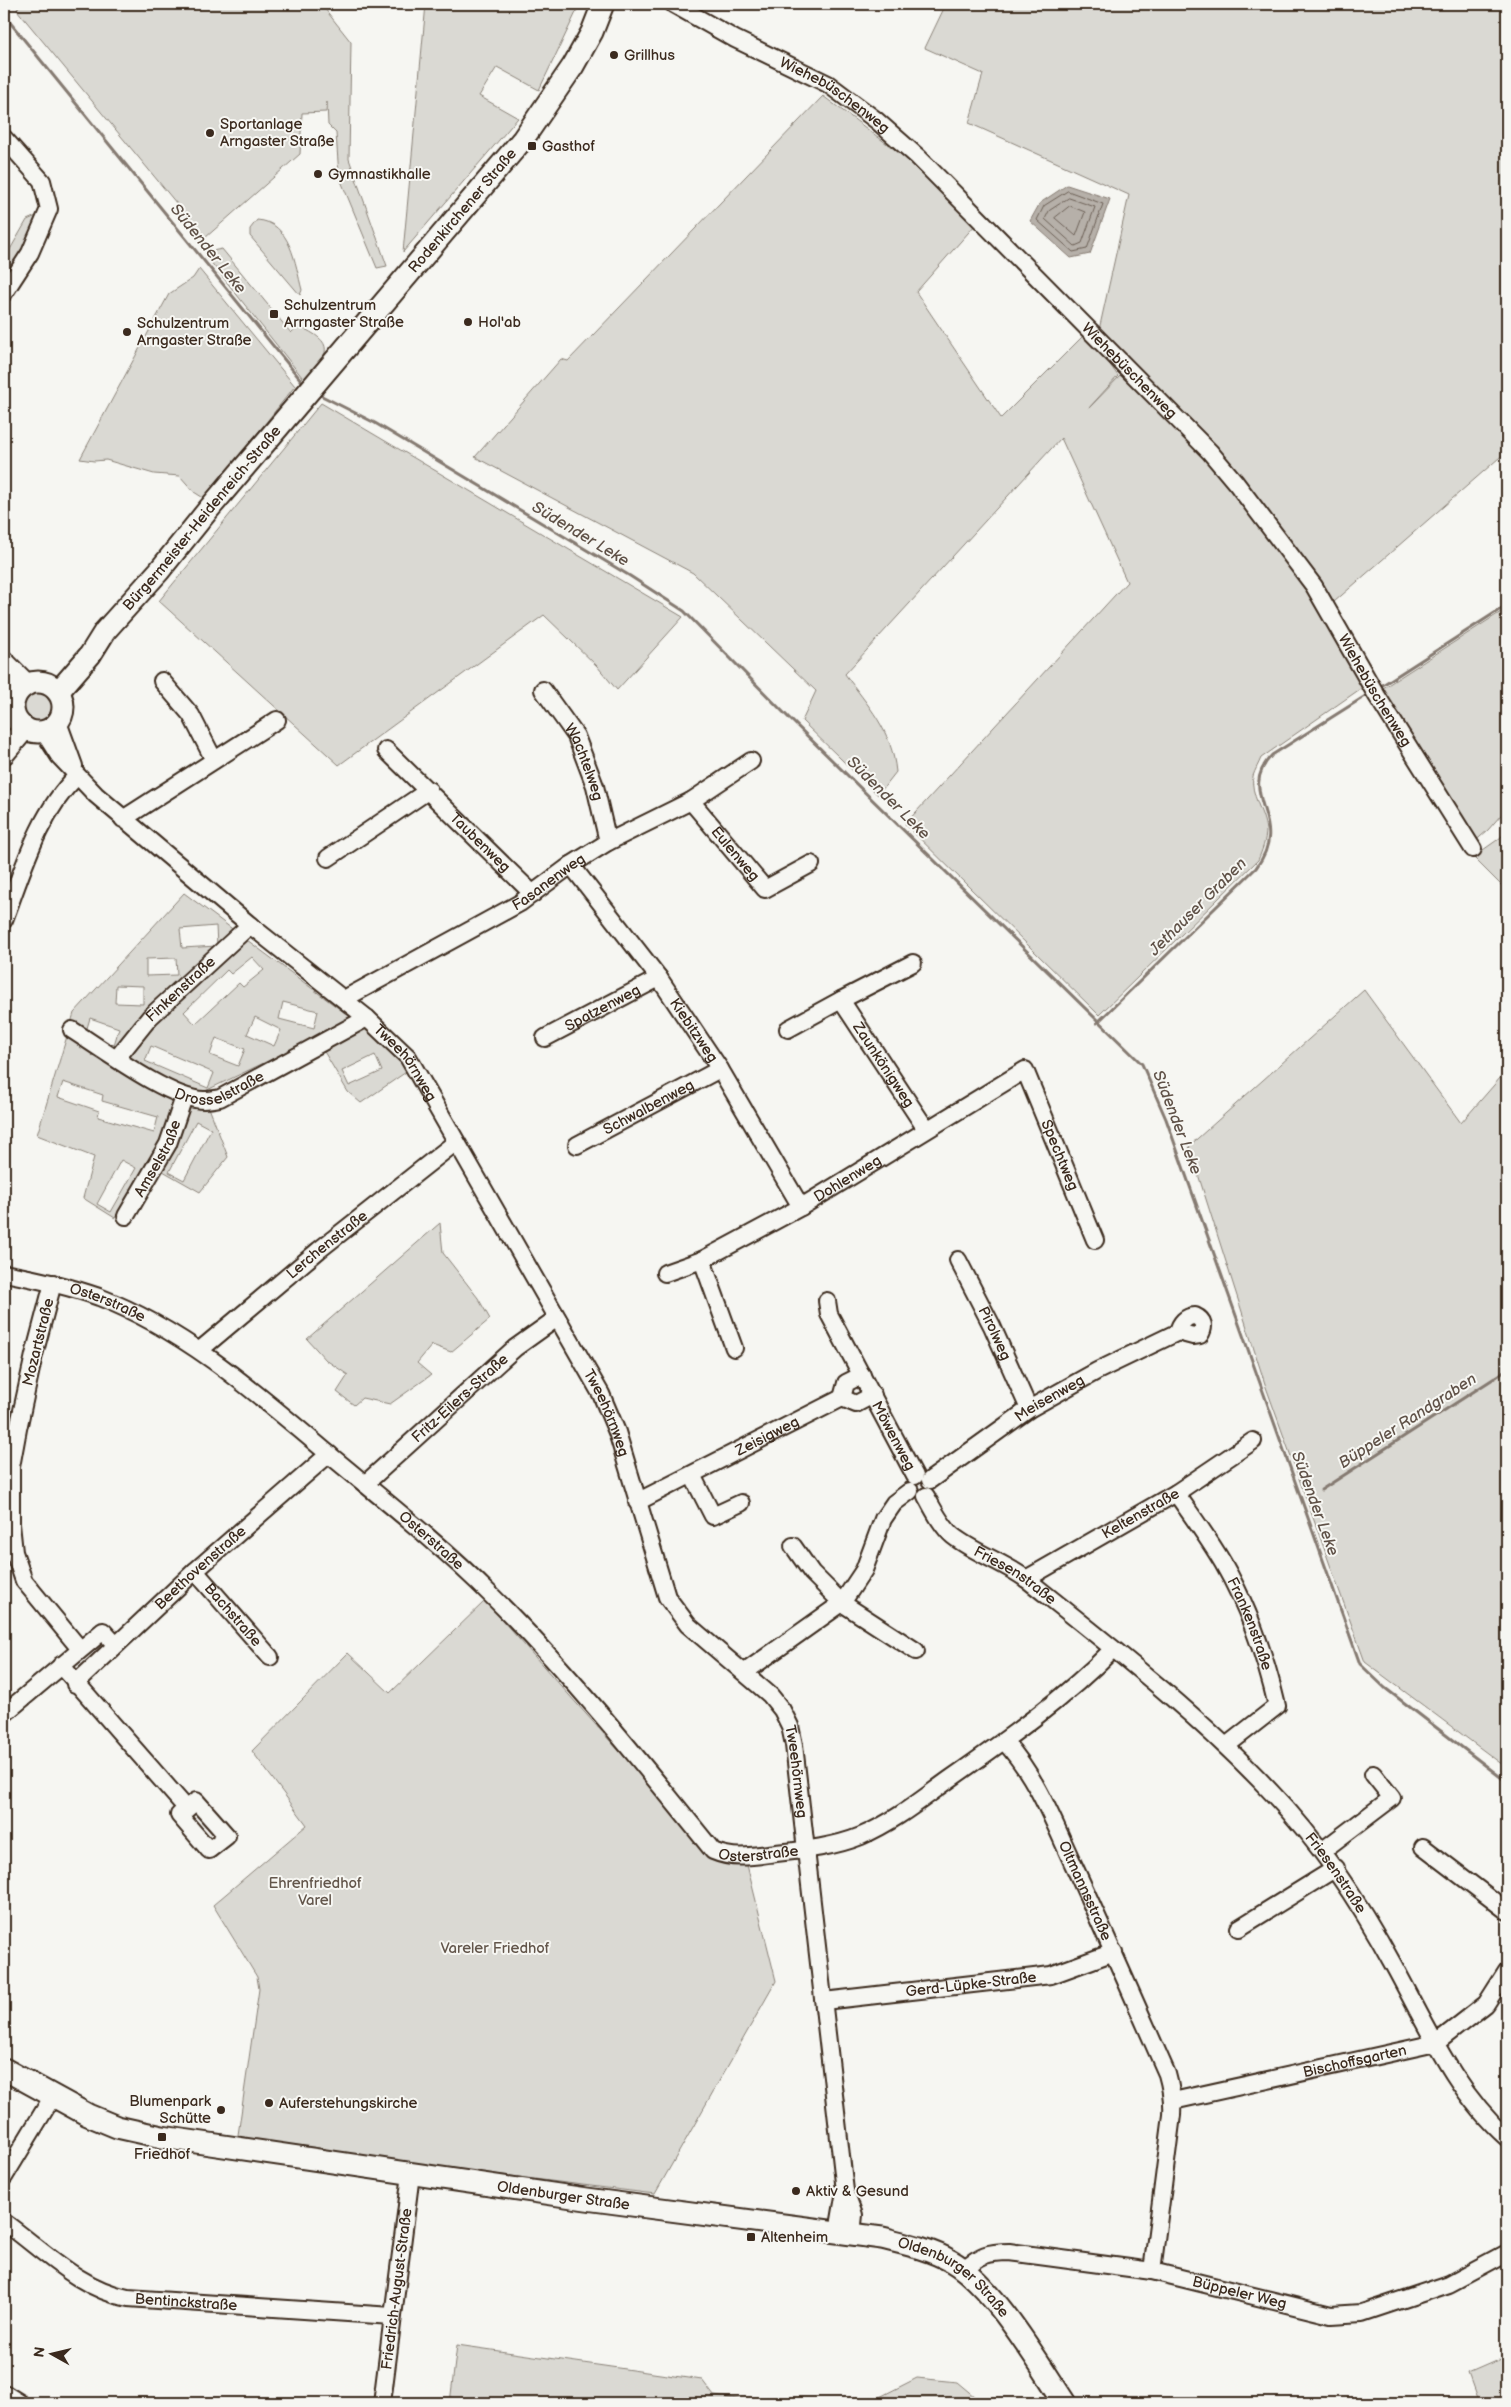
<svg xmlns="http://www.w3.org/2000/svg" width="1511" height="2407" viewBox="0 0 1511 2407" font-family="'Balsamiq Sans',sans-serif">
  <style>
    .green { fill: #dad9d3; stroke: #8a8278; fill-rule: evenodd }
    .water { fill: #b6b0a9; stroke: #857a71 }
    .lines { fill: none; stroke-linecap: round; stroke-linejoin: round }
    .shore { stroke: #6c6056; stroke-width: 1 }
    .stream { stroke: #857a71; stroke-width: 3 }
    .minor-casing { stroke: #3b2a1e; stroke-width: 20 }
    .major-casing { stroke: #3b2a1e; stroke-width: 25 }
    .minor { stroke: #f6f6f2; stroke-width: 16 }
    .major { stroke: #f6f6f2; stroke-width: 21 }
    .poi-dot { fill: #3b2a1e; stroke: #f6f6f2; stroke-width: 2 }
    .labels { text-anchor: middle; stroke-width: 4; stroke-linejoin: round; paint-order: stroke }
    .poi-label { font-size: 15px; fill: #3b2a1e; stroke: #f6f6f2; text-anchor: start }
    .street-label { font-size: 15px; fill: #3b2a1e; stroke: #f6f6f2 }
    .park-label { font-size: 15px; fill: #63564b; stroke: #f6f6f2 }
    .water-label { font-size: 16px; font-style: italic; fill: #605248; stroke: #f6f6f2 }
  </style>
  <rect width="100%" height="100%" fill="#f6f6f2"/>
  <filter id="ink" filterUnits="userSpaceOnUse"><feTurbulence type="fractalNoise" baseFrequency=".02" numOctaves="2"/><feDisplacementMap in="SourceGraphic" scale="10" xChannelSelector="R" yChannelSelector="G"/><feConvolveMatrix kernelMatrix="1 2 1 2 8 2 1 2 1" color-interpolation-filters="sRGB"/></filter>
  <g filter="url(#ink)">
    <!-- green -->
    <g class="green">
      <path d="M 20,4 L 321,4 L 351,42 L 349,159 L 387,266 L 377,268 L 339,176 L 336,133 L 328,125 L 327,102 L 326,112 L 302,113 L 300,154 L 205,238 L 17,10 Z"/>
      <path d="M 426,4 L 580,4 L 539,90 L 497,67 L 479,96 L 518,118 L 403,252 Z"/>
      <path d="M 946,4 L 1507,4 L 1507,451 L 1334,602 L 1229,465 L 1099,330 L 1129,195 L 969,123 L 983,74 L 925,48 Z"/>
      <path d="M 823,96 L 902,155 L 976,224 L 916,292 L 1001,418 L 1087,332 L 1118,376 L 1088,409 L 1121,375 L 1161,408 L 1246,501 L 1313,590 L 1363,687 L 1261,758 C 1259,763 1255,770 1253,776 C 1250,795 1264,811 1266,830 C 1266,840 1262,851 1258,860 L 1099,1015 L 905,824 L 1127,582 L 1061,438 L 845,674 C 868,706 892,730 896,772 L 878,795 L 802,721 L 816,691 L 693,573 L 475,457 L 561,359 L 568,361 Z"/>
      <path d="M 36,216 L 39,225 L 4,283 L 4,260 L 27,220 Z"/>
      <path d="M 257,220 C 291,222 295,264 302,290 L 300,295 L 250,236 L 250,229 Z"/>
      <path d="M 222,249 L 291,333 L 298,326 C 337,343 329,353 306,382 L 206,256 L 212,251 Z"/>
      <path d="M 199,269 L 295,386 L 205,499 L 194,492 L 180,476 L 154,474 L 106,460 L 94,461 L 80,459 L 169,294 L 193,278 Z"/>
      <path d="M 321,403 L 683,617 L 617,690 L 597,666 L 544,615 L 339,765 L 159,601 Z"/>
      <path d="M 1507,608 L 1507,808 L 1488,830 L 1472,844 L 1380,690 Z"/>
      <circle cx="38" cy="707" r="17"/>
      <path d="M 1507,830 L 1507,891 L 1473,857 L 1500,838 Z"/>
      <path d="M 184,893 L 349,1016 L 399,1057 L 409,1070 L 361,1103 L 348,1092 L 316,1038 L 203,1092 L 228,1157 L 200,1192 L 147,1162 L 115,1218 L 83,1198 L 94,1157 L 37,1135 L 74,1013 ZM 216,926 L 217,946 L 182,948 L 180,929 ZM 252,957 L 264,970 L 243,987 L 239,983 L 195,1024 L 184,1012 L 227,970 L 231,974 ZM 176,958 L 177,975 L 146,976 L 146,959 ZM 116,985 L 143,986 L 143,1004 L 115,1003 ZM 283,1002 L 318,1011 L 314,1028 L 279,1019 ZM 255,1017 L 281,1030 L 274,1046 L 247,1034 ZM 90,1018 L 119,1028 L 114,1045 L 85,1035 ZM 216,1038 L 245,1049 L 238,1066 L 210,1055 ZM 151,1046 L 214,1073 L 208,1088 L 145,1061 ZM 375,1055 L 382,1071 L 349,1086 L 342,1071 ZM 63,1082 L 103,1095 L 102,1101 L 158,1117 L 154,1133 L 98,1117 L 99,1111 L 58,1097 ZM 196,1121 L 211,1129 L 184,1180 L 169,1172 ZM 121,1160 L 136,1168 L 111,1212 L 97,1204 Z"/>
      <path d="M 1364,990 L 1461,1123 L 1507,1070 L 1507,1768 L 1365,1662 L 1266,1387 L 1189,1146 Z"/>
      <path d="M 440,1223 L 443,1253 L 478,1298 L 490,1319 L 451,1352 L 432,1345 L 417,1363 L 431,1375 L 390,1404 L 362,1398 L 354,1405 L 337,1392 L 348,1375 L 326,1360 L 307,1339 Z"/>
      <path d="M 485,1601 L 712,1855 L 725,1864 L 747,1865 L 776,1981 L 655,2194 L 237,2142 L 259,1989 L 257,1977 L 213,1905 L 307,1825 L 252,1751 L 348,1653 L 390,1693 Z"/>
      <path d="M 457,2345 L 702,2380 L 714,2396 L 770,2403 L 450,2403 Z"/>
      <path d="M 1507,2356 L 1507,2403 L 1473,2403 L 1478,2401 L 1468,2373 Z"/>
      <path d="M 917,2378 L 957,2382 L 975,2397 L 1014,2403 L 868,2403 Z"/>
    </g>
    <!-- water -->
    <path class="water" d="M 1067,185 L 1110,199 L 1090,254 L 1071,258 L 1030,221 L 1040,203 Z"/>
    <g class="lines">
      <!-- shore -->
      <g class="shore">
        <path d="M 1068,191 L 1103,204 L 1087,249 L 1073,252 L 1037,220 L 1044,206 Z"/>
        <path d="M 1069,198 L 1095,207 L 1082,243 L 1075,246 L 1045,219 L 1049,211 Z"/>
        <path d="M 1070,206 L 1085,212 L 1076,236 L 1055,218 Z"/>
      </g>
      <!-- stream -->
      <g class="stream">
        <path d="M 4,15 L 305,385"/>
        <path d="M 316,393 L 375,423 L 630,576 L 684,611 L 789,718 L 1142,1064 L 1166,1119 L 1360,1664 L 1385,1688 L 1507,1782"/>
        <path d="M 1381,686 L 1507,605"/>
        <path d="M 1097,1023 L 1256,868 C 1293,819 1234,795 1272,755 L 1367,695"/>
        <path d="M 1321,1490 L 1507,1370"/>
      </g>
      <defs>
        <g id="minor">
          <path id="s1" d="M 673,4 L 735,39 L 828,84 L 876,120 L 918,157 L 1210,452 L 1236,483 L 1314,586 L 1377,696 L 1473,849"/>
          <path d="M 4,138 L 42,181 L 49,209 L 30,253 L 4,293"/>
          <path d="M 4,659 L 29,684"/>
          <path d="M 4,675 L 18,693"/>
          <path d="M 162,681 L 191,715 L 214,760"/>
          <path id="s2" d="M 543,690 L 576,736 L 595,786 L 608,842"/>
          <path d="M 58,722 L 74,766"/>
          <path id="s3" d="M 43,731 L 59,756 L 96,795 L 250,925 L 367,1018 L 408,1057 L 601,1394 L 617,1432 L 667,1597 L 688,1625 L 770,1695 L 782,1710 L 790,1726 L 794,1745 L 845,2191 L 854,2215 L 852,2234"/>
          <path id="s4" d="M 386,750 L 533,894"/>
          <path id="s5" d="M 691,801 L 765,889 L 811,864"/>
          <path d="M 123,819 L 277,720"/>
          <path d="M 328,858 L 429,790"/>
          <path id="s6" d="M 571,865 L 659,978 L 720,1069 L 801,1207"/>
          <path d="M 4,920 C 23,870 38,814 77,776"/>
          <path id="s7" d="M 344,999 L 520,903 L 571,865 L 608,842 L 691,801 L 751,761"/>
          <path d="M 841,1000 L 913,963"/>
          <path id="s8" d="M 788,1029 L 841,1000 L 926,1129"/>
          <path id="s9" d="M 72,1030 C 102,1049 171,1100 204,1100 C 209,1100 215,1099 220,1098 L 367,1018"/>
          <path id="s10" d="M 545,1038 L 659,978"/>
          <path id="s11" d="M 117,1058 L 150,1017 L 250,925"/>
          <path id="s12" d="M 577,1145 L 720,1069"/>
          <path id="s13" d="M 126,1216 L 168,1144 L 184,1097"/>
          <path d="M 702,1260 L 734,1348"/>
          <path id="s14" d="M 958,1260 L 992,1326 L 1029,1409"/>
          <path id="s15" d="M 4,1273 C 36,1279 68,1286 99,1297 C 190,1332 263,1399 337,1461 C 389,1504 444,1548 492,1596 C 572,1675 642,1763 713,1851 C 734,1860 753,1856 776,1853 C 804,1850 834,1847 861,1836 C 894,1822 922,1799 950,1779 C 1007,1739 1064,1699 1113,1649"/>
          <path id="s16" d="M 665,1273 L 702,1260 L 801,1207 L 1025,1070 L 1095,1240"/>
          <path d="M 53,1283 L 34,1355 L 18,1429 L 11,1467 L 11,1524 L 14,1552 L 24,1581 L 80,1649"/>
          <path id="s17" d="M 827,1301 L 829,1314 L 915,1476"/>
          <path id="s18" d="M 200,1350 L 319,1250 L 456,1142"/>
          <path d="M 842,1398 L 856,1404 L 873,1395"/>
          <path d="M 842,1398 L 846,1383 L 862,1375"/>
          <path d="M 692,1475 L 713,1516 L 741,1503"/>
          <path id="s19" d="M 930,1480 L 1029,1409 L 1097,1371 L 1178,1332 L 1193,1336 L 1200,1335 C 1205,1327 1204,1320 1195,1316 C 1186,1316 1180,1323 1178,1332"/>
          <path id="s20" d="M 365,1484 L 515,1348 L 557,1318"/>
          <path id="s21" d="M 1176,1493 C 1192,1516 1209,1539 1223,1563 C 1249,1608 1265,1655 1277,1706 L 1226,1746"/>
          <path id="s22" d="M 926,1496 C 933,1509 942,1527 953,1536 C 976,1554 1006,1563 1029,1581 C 1113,1648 1199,1715 1272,1793 C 1322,1845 1360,1903 1394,1966 C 1427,2026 1455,2092 1507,2138"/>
          <path id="s23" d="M 637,1502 L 842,1398"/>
          <path d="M 793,1546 L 812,1573 L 842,1603 L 916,1651"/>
          <path id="s24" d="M 195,1571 L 270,1657"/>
          <path id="s25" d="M 1026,1579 L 1176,1493 L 1253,1441"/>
          <path d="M 61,1665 L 187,1809 L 179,1815 L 209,1850 L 227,1836 L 196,1801 L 187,1809"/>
          <path d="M 745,1672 L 842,1603 L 864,1570 L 883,1519 L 894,1503 L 910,1491"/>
          <path id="s26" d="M 75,1684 L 195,1571 L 329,1454"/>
          <path d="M 4,1714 L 103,1631 L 116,1645"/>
          <path id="s27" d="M 1004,1741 C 1037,1777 1054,1823 1074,1866 C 1106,1935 1136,2004 1167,2074 C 1171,2088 1173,2100 1172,2115 L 1152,2271"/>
          <path d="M 1423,1847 L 1507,1911"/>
          <path d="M 1322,1851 L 1392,1798 L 1373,1774"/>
          <path d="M 1239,1928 L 1336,1868"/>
          <path id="s28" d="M 824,2001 L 1051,1975 L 1114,1952"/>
          <path id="s29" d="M 1173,2101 L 1436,2043 L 1486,2004 L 1507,1971"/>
          <path d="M 4,2177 L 53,2096"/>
          <path id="s30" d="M 4,2222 C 43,2250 80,2289 128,2298 L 392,2316"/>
          <path d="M 838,2232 L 845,2191"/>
          <path id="s31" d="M 964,2269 C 980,2255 988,2252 1009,2252 L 1152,2271 L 1331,2315 L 1362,2313 L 1449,2284 L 1507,2253"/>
          <path d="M 4,2393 L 20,2403"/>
          <path id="s32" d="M 382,2403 L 411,2174"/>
        </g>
        <g id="major">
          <circle cx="38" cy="707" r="25"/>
          <path id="s33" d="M 58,692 L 90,655 L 105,631 L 159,571 L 208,510 L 523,139 L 573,66 L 592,32 L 603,4"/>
          <path d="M 4,753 L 25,728"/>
          <path id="s34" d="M 4,2069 L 88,2115 L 117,2127 L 162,2137 L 586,2199 L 882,2238 C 906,2244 930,2249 951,2261 C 992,2284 1038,2362 1065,2403"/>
        </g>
      </defs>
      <!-- minor casing -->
      <use href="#minor" class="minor-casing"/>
      <!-- major casing -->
      <use href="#major" class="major-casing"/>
      <!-- minor -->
      <use href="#minor" class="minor"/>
      <!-- major -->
      <use href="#major" class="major"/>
    </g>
  </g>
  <!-- markers -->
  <g class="poi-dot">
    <circle cx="614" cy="55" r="5"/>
    <circle cx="210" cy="133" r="5"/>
    <rect x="527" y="141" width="10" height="10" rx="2.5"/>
    <circle cx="318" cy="174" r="5"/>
    <rect x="269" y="309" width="10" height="10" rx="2.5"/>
    <circle cx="468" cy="322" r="5"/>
    <circle cx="127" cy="332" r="5"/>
    <circle cx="269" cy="2103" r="5"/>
    <circle cx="221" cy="2110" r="5"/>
    <rect x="157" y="2132" width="10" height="10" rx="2.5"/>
    <circle cx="796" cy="2191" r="5"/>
    <rect x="746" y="2232" width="10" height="10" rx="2.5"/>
  </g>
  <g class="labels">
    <!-- poi labels -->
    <g class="poi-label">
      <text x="624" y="60">Grillhus</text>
      <text x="220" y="129">Sportanlage<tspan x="220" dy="17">Arngaster Straße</tspan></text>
      <text x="542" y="151">Gasthof</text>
      <text x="328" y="179">Gymnastikhalle</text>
      <text x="284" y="310">Schulzentrum<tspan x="284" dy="17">Arrngaster Straße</tspan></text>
      <text x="478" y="327">Hol'ab</text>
      <text x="137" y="328">Schulzentrum<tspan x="137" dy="17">Arngaster Straße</tspan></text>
      <text x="211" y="2106" text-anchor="end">Blumenpark<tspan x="211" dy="17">Schütte</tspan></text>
      <text x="279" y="2108">Auferstehungskirche</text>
      <text x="162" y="2159" text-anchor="middle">Friedhof</text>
      <text x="806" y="2196">Aktiv &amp; Gesund</text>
      <text x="761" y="2242">Altenheim</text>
    </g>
    <!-- street labels -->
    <g class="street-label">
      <text dy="5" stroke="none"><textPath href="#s1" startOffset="186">Wiehebüschenweg</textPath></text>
      <text dy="5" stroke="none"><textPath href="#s33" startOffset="629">Rodenkirchener Straße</textPath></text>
      <text dy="5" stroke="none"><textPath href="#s1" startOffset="591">Wiehebüschenweg</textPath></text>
      <text dy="5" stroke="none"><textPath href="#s33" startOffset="226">Bürgermeister-Heidenreich-Straße</textPath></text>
      <text dy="5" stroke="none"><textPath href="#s1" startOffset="996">Wiehebüschenweg</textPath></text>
      <text dy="5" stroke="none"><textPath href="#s2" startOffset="84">Wachtelweg</textPath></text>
      <text dy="5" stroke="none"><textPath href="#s4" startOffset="132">Taubenweg</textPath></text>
      <text dy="5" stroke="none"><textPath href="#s5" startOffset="69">Eulenweg</textPath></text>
      <text dy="5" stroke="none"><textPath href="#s7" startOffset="236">Fasanenweg</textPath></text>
      <text dy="5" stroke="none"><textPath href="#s11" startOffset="94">Finkenstraße</textPath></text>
      <text dy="5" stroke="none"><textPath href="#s10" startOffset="65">Spatzenweg</textPath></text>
      <text dy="5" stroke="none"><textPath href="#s6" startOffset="206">Kiebitzweg</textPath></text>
      <text dy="5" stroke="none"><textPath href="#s3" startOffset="494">Tweehörnweg</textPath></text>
      <text dy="5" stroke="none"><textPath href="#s8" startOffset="138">Zaunkönigweg</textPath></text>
      <text dy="5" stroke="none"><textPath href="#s9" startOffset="168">Drosselstraße</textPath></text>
      <text dy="5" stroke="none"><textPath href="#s12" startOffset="81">Schwalbenweg</textPath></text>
      <text dy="5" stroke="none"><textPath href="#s16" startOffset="506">Spechtweg</textPath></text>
      <text dy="5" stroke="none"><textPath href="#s13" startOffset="66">Amselstraße</textPath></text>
      <text dy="5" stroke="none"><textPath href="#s16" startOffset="206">Dohlenweg</textPath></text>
      <text dy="5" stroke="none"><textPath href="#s18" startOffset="165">Lerchenstraße</textPath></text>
      <text dy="5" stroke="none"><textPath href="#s15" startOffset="108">Osterstraße</textPath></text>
      <text dy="5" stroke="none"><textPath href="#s14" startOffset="82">Pirolweg</textPath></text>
      <text transform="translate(38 1342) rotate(-76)" y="5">Mozartstraße</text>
      <text dy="5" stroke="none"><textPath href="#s20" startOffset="128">Fritz-Eilers-Straße</textPath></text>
      <text dy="5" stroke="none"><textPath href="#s19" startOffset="145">Meisenweg</textPath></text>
      <text dy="5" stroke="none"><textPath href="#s3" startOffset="899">Tweehörnweg</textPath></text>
      <text dy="5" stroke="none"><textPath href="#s23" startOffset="146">Zeisigweg</textPath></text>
      <text dy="5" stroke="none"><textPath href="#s17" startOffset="151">Möwenweg</textPath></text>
      <text dy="5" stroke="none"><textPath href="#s25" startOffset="132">Keltenstraße</textPath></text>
      <text dy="5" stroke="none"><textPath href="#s15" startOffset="512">Osterstraße</textPath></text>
      <text dy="5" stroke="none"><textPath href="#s26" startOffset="171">Beethovenstraße</textPath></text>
      <text dy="5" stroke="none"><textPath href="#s22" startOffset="122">Friesenstraße</textPath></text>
      <text dy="5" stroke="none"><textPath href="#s24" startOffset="58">Bachstraße</textPath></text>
      <text dy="5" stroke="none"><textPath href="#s21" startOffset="151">Frankenstraße</textPath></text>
      <text dy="5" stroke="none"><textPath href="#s3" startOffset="1319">Tweehörnweg</textPath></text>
      <text dy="5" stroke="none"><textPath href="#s15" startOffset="978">Osterstraße</textPath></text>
      <text dy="5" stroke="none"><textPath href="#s22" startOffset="562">Friesenstraße</textPath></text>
      <text dy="5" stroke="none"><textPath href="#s27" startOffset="171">Oltmannsstraße</textPath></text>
      <text dy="5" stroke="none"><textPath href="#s28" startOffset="148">Gerd-Lüpke-Straße</textPath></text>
      <text dy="5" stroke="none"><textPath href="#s29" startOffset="186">Bischoffsgarten</textPath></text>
      <text dy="5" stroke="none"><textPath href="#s34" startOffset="579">Oldenburger Straße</textPath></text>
      <text dy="5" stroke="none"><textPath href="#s34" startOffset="984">Oldenburger Straße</textPath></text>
      <text dy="5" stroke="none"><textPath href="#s32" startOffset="115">Friedrich-August-Straße</textPath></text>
      <text dy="5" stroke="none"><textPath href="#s31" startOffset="284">Büppeler Weg</textPath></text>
      <text dy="5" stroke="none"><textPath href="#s30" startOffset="205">Bentinckstraße</textPath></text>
    </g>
    <!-- park labels -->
    <g class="park-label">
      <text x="315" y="1888">Ehrenfriedhof<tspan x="315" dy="17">Varel</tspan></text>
      <text x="495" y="1953">Vareler Friedhof</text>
    </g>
    <!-- water labels -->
    <g class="water-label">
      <text transform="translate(209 248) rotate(51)" y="6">Südender Leke</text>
      <text transform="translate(581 533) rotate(31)" y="6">Südender Leke</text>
      <text transform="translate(889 797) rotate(45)" y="6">Südender Leke</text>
      <text transform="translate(1197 906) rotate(-45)" y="6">Jethauser Graben</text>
      <text transform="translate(1178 1122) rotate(69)" y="6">Südender Leke</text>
      <text transform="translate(1407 1420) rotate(-33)" y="6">Büppeler Randgraben</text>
      <text transform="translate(1316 1503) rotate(70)" y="6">Südender Leke</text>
    </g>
  </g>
  <!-- margin -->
  <rect width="1511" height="2407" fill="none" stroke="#f6f6f2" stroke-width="20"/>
  <rect x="10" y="10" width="1491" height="2387" fill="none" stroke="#3b2a1e" stroke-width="2" filter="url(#ink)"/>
  <!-- north arrow -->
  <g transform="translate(52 2354) rotate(278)" stroke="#f6f6f2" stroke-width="4" paint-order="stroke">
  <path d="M0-4L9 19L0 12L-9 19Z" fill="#3b2a1e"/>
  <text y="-8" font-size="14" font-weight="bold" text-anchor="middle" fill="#3b2a1e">N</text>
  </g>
</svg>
